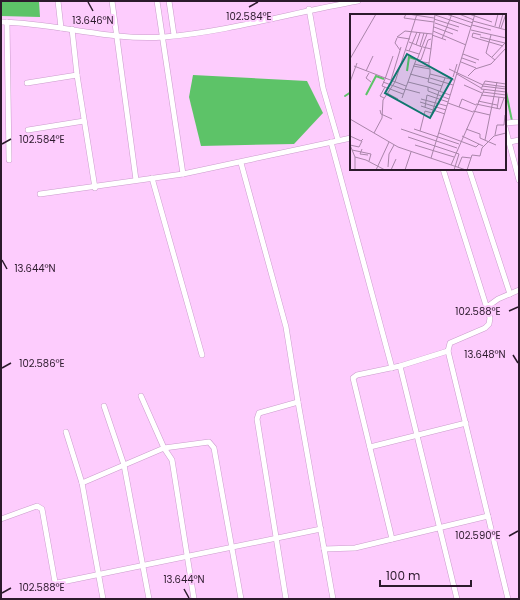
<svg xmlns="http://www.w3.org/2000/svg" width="520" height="600" viewBox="0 0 520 600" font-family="Poppins,sans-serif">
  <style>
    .water { fill: #5dc368 }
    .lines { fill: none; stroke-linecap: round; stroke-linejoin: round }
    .stream { stroke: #5dc368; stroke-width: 2 }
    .street-casing { stroke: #cb9ccc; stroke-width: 6 }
    .street { stroke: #fff; stroke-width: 5 }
    .ticks { fill: none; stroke: #2c1a2c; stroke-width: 1.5 }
    .inset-river { fill: none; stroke: #5dc368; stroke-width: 2 }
    .inset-road { fill: none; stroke: #a985a9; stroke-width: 1 }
    .view { fill: #0f766e; fill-opacity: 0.15; stroke: #0f766e; stroke-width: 2 }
    .inset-edge { fill: none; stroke: #2c1a2c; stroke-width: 2 }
    .ticks-label { font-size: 10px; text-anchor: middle; fill: #2c1a2c; stroke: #fdccfd; stroke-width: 4; stroke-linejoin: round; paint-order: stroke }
  </style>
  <rect width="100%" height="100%" fill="#fdccfd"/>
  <!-- water -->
  <g class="water">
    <path d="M 1,1 L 39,1 L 40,17 L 1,16 Z"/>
    <path d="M 193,75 L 307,81 L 323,113 L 294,144 L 201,146 L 189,97 Z"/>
  </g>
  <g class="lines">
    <!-- stream -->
    <g class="stream">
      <path d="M 505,87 L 512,121"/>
      <path d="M 345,96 L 351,92"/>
    </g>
    <defs>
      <g id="street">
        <path d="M 58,1 L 61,28"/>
        <path d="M 112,1 L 136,180"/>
        <path d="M 157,1 L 183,174"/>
        <path d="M 169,1 L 174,35"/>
        <path d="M 309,9 L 323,88 L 338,140"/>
        <path d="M 1,22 C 56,23 109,41 164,37 C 227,32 295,12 358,1"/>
        <path d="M 7,22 L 9,160"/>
        <path d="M 72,29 L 77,75 L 95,188"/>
        <path d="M 27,83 L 77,75"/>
        <path d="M 505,123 L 519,122"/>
        <path d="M 505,127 L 519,180"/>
        <path d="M 28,130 L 84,121"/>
        <path d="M 331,142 L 392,368"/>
        <path d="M 510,142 L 519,140"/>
        <path d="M 241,163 L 286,327 L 298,402"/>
        <path d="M 443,169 L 490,318 L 489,324 L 485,328 L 450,343 L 448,351 L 508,599"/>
        <path d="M 469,169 L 510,294"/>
        <path d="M 152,178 L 202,355"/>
        <path d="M 40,194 L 183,174 L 351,138"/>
        <path d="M 487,307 L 498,299 L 519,290"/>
        <path d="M 400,366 L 457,599"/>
        <path d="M 141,396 L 164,448 L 172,460 L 194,599"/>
        <path d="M 104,406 L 124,465 L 149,599"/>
        <path d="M 66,432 L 82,483 L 103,599"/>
        <path d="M 370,447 L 466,423"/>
        <path d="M 82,483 L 164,448 L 209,442 L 214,448 L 241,599"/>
        <path d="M 1,519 L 37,506 L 42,509 L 55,582 L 57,583 L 321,529"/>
        <path d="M 392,539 L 353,378 L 357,375 L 400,366 L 448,351"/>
        <path d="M 324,549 L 355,548 L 488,516"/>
        <path d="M 286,599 L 257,419 L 259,413 L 298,402 L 333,599"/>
      </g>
    </defs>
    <!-- street casing -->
    <use href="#street" class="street-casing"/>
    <!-- street -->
    <use href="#street" class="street"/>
  </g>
  <!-- ticks -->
  <path class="ticks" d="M 88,2 L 93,11M 249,7 L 258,2M 2,144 L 11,139M 2,260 L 7,269M 509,311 L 518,307M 513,355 L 518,363M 2,368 L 11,363M 509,536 L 518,531M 184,589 L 189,598M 2,593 L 11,588"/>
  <!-- overview -->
  <g transform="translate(350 14)">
    <rect width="156" height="156" fill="#fdccfd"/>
    <path class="inset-river" d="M 57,57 L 59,43 L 65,45M 16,81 L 26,62 L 34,65"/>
    <path class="inset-road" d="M 56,0 L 54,4 L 84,8M 58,0 L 84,4M 96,0 L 123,9M 109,0 L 124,6M 119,0 L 142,8M 85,1 L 121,13M 84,5 L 109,13M 123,7 L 156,16M 85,9 L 108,17M 122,11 L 141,16M 145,12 L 148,0M 84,13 L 103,20M 149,14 L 153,0M 151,14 L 156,0M 121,16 L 156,24M 83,17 L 116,31M 82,21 L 96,26M 131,21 L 123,19 L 122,23 L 153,32M 141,21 L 136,39 L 145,46M 130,23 L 155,29M 47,24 L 45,29 L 50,36M 60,25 L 47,23 L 55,17 L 82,20M 92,25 L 102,0M 59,28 L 72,33M 66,31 L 70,19M 70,32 L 74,19M 73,33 L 81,35 L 85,0M 56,36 L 69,40M 59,37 L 67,18M 113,40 L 129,46M 142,43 L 155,29M 112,44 L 126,49M 0,45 L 26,0M 67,46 L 77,20M 67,46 L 71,46 L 78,26 L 81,25M 68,47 L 79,49 L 79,55M 111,48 L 126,54M 79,49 L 81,35M 64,50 L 78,53M 4,52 L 56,72M 63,52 L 80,55 L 80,60 L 104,66M 99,55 L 133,71M 16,57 L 23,42M 19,59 L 16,64 L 21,68M 60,60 L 79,65M 80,60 L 78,68 L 92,72M 107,60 L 131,74M 118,62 L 125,55 L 141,50 L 156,34M 103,63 L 107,50M 80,64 L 103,71M 35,65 L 43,42M 35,65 L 32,72 L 40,75M 41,66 L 51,33M 0,68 L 7,49M 33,68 L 55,76M 58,68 L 78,73M 134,70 L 156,73M 156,70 L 135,67 L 131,75 L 156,78M 114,71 L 132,79M 132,72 L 156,75M 40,75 L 53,80M 55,75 L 70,79M 90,77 L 95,64M 133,78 L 156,81M 37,79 L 48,85M 131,81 L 156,84M 34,84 L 30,82 L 35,73M 52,84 L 66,46M 71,85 L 97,92M 99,85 L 78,77 L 78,73 L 100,81M 128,87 L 147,91M 70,88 L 96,96M 98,89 L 123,98M 126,90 L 150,95 L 154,84M 71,92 L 95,100M 75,93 L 77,81 L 98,88M 109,93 L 112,85 L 126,91M 147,95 L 149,83M 30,96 L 31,100 L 42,105M 123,97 L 140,101 L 147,68M 0,105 L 48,133 L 116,156M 51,115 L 107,134M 64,115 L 109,130M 116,115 L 130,120 L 130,124 L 146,131M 70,117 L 75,97 L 82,99 L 89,77M 24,119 L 32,104 L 33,86 L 45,68 L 67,0M 89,119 L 126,133 L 129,130M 145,121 L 147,111 L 154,111 L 155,101M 0,122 L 11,127 L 13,125M 112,122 L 133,132M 58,123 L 109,140 L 104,156M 135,126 L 140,101M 0,131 L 5,143 L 5,156M 0,131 L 9,133 L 12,127M 65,131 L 104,143M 12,135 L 10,140 L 18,141M 2,136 L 21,140 L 19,147M 5,143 L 16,146 L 35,156M 81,144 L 125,0M 101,151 L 134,76M 38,153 L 39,140 L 44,131M 108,153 L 112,143 L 121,144M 26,156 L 39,128M 41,156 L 46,145M 55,156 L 61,138M 117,156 L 122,141 L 130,142 L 132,134 L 144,122 L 156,119"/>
    <path class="view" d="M 57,40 L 102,65 L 80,104 L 35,79 Z"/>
    <rect width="156" height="156" class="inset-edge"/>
  </g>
  <g class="ticks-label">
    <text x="249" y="20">102.584°E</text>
    <text x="93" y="24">13.646°N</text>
    <text x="42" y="143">102.584°E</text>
    <text x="35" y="272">13.644°N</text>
    <text x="478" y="315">102.588°E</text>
    <text x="485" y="358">13.648°N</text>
    <text x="42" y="367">102.586°E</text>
    <text x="478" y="539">102.590°E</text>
    <text x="184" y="583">13.644°N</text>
    <text x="42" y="591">102.588°E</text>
  </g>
  <!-- border -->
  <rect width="520" height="600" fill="none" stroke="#2c1a2c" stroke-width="4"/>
  <!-- scale -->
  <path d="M380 580v6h91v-6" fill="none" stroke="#2c1a2c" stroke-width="2"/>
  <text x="386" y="580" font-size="12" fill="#2c1a2c" stroke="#fdccfd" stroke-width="3" paint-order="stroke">100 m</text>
</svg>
